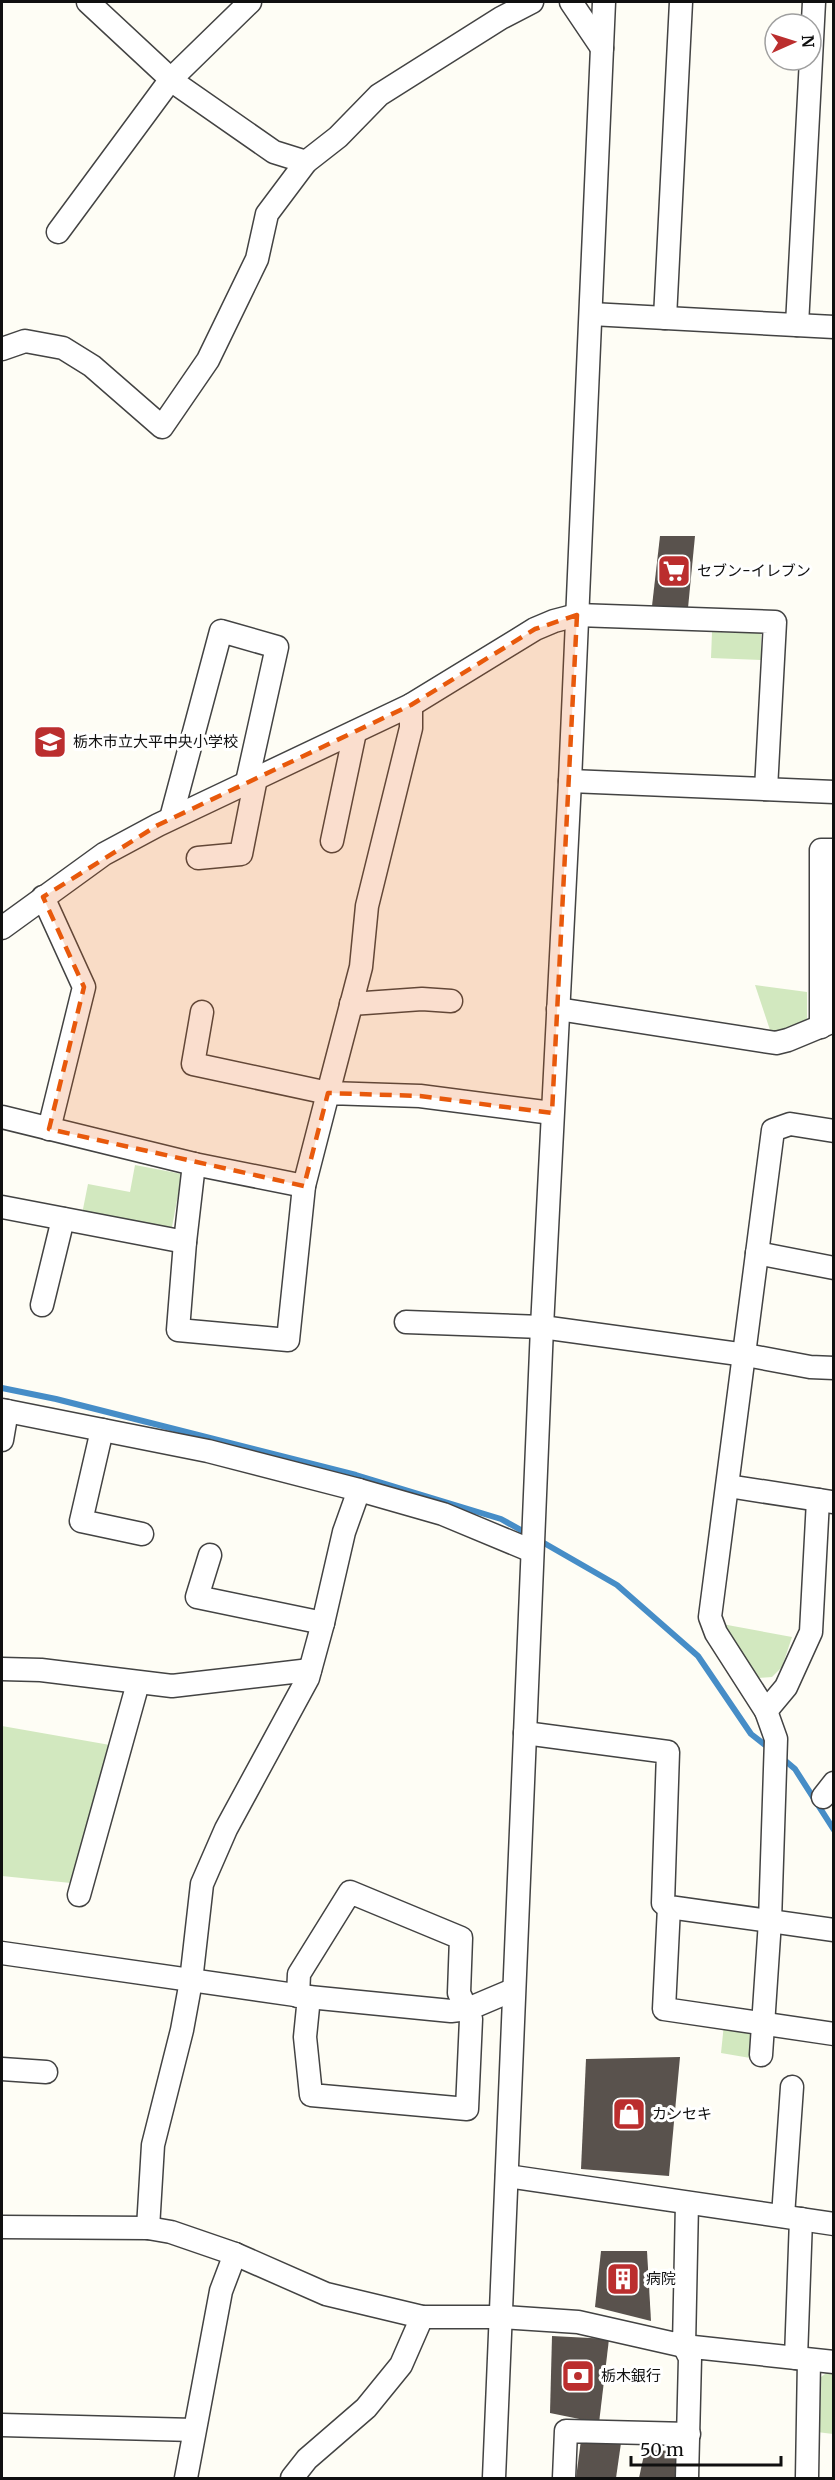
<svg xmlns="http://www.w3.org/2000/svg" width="835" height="2480" viewBox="0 0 835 2480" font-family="Merriweather,'Noto Sans JP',serif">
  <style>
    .green { fill: #d2e8bf }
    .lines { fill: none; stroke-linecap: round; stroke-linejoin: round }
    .stream { stroke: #468dc7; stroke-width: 6 }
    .building { fill: #59524d }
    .minor-casing { stroke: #434343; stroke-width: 25 }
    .minor { stroke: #fff; stroke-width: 22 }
    .marked { fill: #e8590c; fill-opacity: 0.2; stroke: #e8590c; stroke-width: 4.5; stroke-dasharray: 12 8; stroke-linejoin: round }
    .labels { text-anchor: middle; stroke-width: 6; stroke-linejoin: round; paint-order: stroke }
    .poi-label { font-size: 15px; fill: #101010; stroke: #fff; text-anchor: start }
  </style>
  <rect width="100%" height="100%" fill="#fefdf5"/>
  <!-- green -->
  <g class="green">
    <path d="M 712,632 L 761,633 L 761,660 L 711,658 Z"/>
    <path d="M 755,985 L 807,992 L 807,1026 L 773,1039 Z"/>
    <path d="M 135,1165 L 182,1174 L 171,1232 L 82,1214 L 88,1184 L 130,1192 Z"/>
    <path d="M 722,1624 L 792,1637 L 782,1667 L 772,1677 L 759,1678 L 750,1668 Z"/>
    <path d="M 2,1726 L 110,1745 L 71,1883 L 2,1876 Z"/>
    <path d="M 724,2024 L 758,2030 L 756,2059 L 721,2053 Z"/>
    <path d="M 833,2368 L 833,2434 L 817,2432 L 817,2380 Z"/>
  </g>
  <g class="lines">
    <!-- stream -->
    <g class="stream">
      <path d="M 2,1388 L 56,1399 L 356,1475 L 501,1519 L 528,1534"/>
      <path d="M 537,1539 L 617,1585 L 698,1656 L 751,1734 L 769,1748"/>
      <path d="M 782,1758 L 795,1769 L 834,1830"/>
    </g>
  </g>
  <!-- building -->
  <g class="building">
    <path d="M 660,536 L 695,536 L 688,608 L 652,606 Z"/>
    <path d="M 680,2057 L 669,2176 L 581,2169 L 586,2059 Z"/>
    <path d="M 601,2251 L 647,2251 L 651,2321 L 595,2307 Z"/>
    <path d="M 552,2336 L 609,2339 L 599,2423 L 550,2413 Z"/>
    <path d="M 581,2440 L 621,2443 L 616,2478 L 576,2478 Z"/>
    <path d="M 645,2450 L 677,2451 L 679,2478 L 639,2478 Z"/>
  </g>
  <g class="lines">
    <defs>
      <g id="minor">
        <path d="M 88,2 L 175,83 L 274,152 L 306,162"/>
        <path d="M 571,2 L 602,48"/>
        <path d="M 58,232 L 171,79 L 250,2"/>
        <path d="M 591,314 L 834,327"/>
        <path d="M 665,318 L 681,2"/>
        <path d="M 797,325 L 814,2"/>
        <path d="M 2,349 L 25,341 L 63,348 L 92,366 L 162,427 L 208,360 L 257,259 L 267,214 L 306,162 L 338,137 L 379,95 L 501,18 L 532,2"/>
        <path d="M 570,781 L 834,792"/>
        <path d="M 171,818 L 221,631 L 277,647 L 247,782"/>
        <path d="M 332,841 L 355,732"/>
        <path d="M 198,858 L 241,854 L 256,778"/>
        <path d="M 43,897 L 84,987 L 49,1129"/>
        <path d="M 2,928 L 104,854 L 158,825 L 411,705 L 535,629 L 554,621 L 577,615 L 775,622 L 766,789"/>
        <path d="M 351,1004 L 422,999 L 451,1001"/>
        <path d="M 558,1009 L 776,1043 L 788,1040 L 834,1021"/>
        <path d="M 202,1012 L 193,1064 L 328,1093 L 361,967 L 367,906 L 411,728 L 411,705"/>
        <path d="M 821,1027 L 821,850 L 834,850"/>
        <path d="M 2,1117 L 194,1164 L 304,1186 L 328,1093 L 420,1096 L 552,1113"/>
        <path d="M 2,1207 L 185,1242 L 194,1164"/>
        <path d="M 185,1242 L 178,1330 L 288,1340 L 304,1186"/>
        <path d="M 757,1253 L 834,1268"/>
        <path d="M 42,1305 L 63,1219"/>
        <path d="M 406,1322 L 542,1327 L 746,1355 L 810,1367 L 834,1368"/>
        <path d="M 2,1410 L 208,1451 L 359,1490 L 443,1514 L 532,1551"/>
        <path d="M 102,1430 L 81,1521 L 142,1534"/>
        <path d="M 2,1440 L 7,1411"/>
        <path d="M 728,1486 L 832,1502"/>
        <path d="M 210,1555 L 197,1597 L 323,1623"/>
        <path d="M 2,1669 L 41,1670 L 172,1686 L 310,1670"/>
        <path d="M 766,1711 L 786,1687 L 811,1632 L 818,1500"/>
        <path d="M 525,1733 L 668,1752 L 663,1903 L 669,1907 L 834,1930"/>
        <path d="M 823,1797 L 834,1783"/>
        <path d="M 79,1895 L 138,1683"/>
        <path d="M 669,1907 L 664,2009 L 834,2034"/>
        <path d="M 2,1953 L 309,1997 L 451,2011 L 468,2009 L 513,1990"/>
        <path d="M 298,1996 L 299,1974 L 350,1892 L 461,1938 L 459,1993 L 471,2019 L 467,2109 L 311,2095 L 305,2037 L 309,1997"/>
        <path d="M 761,2055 L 770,1921 L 776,1739 L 766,1711 L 716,1633 L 710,1617 L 773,1130 L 790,1124 L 834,1131"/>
        <path d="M 2,2069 L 46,2072"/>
        <path d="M 507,2176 L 834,2224"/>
        <path d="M 783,2216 L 792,2087"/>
        <path d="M 2,2227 L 148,2228 L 171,2232 L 235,2254 L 326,2294 L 422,2317 L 502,2317 L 578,2322 L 684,2346 L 687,2203"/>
        <path d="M 148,2228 L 153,2145 L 182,2030 L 191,1981 L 202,1884 L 226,1829 L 308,1678 L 323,1623 L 344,1532 L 359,1490"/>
        <path d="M 796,2358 L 801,2219"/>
        <path d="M 2,2425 L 194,2430"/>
        <path d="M 807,2477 L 809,2360"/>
        <path d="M 186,2478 L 221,2291 L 235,2254"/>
        <path d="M 292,2478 L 307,2459 L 366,2408 L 401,2365 L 422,2317"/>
        <path d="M 494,2478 L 542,1327 L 570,781 L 604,2"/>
        <path d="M 564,2478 L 566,2431 L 689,2434"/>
        <path d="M 687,2478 L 690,2358 L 684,2346 L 834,2362"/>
      </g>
    </defs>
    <!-- minor casing -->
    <use href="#minor" class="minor-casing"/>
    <!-- minor -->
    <use href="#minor" class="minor"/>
  </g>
  <!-- marked area -->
  <path class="marked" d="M 577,615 L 552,1113 L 420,1096 L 328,1093 L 304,1186 L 49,1129 L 84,987 L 43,897 L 158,825 L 411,705 L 535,629 Z"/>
  <!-- icons -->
  <defs>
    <symbol id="supermarket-square" viewBox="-11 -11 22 22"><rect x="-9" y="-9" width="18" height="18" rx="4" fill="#bb2e2e" stroke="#fff"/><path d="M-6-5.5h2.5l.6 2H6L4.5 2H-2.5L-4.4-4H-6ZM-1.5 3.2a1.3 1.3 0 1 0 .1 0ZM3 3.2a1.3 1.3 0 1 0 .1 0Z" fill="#fff"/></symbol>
    <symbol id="school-square" viewBox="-11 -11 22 22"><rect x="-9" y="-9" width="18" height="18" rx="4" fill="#bb2e2e" stroke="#fff"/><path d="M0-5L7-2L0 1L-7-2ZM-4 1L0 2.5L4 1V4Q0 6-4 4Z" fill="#fff"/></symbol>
    <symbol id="shop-square" viewBox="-11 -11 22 22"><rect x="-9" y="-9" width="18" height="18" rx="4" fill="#bb2e2e" stroke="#fff"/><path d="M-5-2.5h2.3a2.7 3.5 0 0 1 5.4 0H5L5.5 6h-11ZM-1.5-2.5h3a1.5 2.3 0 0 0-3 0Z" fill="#fff"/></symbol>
    <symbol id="building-square" viewBox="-11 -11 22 22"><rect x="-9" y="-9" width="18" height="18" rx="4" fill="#bb2e2e" stroke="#fff"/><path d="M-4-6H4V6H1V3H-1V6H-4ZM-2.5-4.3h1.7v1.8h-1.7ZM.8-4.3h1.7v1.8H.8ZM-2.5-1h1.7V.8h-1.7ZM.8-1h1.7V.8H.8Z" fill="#fff"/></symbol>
    <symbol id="bank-square" viewBox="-11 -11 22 22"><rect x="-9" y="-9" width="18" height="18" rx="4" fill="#bb2e2e" stroke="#fff"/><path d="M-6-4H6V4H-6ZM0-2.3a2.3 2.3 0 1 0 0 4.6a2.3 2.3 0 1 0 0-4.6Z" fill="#fff"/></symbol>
  </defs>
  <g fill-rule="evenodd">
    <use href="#supermarket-square" x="655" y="552" width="38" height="38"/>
    <use href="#school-square" x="31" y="723" width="38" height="38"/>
    <use href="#shop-square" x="610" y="2095" width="38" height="38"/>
    <use href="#building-square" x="604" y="2260" width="38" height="38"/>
    <use href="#bank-square" x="559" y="2357" width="38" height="38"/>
  </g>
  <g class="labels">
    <!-- poi labels -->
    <g class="poi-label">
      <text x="697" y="576">セブン-イレブン</text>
      <text x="73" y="747">栃木市立大平中央小学校</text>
      <text x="652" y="2119">カンセキ</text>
      <text x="646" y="2284">病院</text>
      <text x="601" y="2381">栃木銀行</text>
    </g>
  </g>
  <!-- border -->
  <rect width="835" height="2480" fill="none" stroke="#101010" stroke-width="6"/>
  <!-- north arrow -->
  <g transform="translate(793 42) rotate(87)"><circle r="28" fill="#ffffff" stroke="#9f9f9f" stroke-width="1.5"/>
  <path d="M0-4.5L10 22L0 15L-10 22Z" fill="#bb2e2e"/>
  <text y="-9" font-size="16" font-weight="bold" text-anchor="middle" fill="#101010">N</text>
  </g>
  <!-- scale -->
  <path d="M631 2456v9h150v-9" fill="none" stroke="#101010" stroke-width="3"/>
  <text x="640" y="2456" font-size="18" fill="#101010" stroke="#ffffff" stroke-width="4.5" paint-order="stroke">50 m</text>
</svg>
